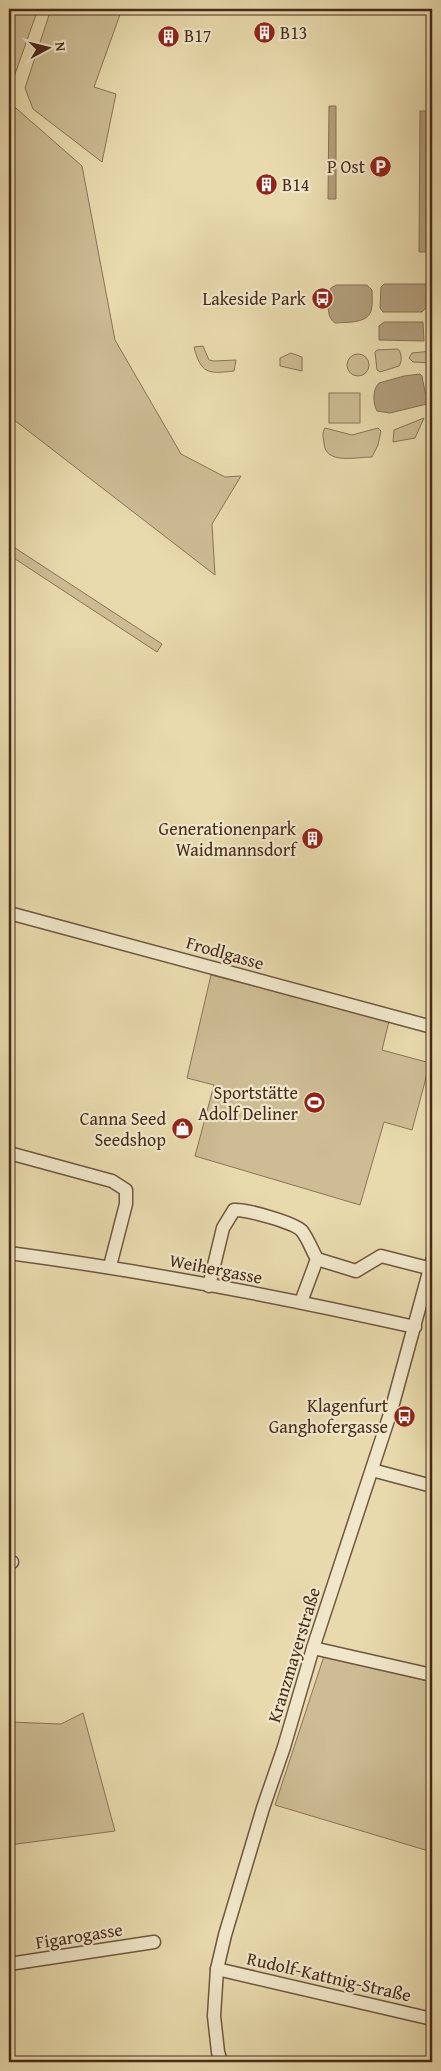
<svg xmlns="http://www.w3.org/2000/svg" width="441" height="2071" viewBox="0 0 441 2071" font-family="'Gentium Book Plus',serif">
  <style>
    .green { fill: #cdbc94; stroke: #8a7357 }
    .water { fill: #b19e7b; stroke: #877054 }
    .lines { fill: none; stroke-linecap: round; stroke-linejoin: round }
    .minor-casing { stroke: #6f563f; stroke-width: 15 }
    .minor { stroke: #f0e7ca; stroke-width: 12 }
    .labels { text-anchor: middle; stroke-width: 4.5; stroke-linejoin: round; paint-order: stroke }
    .poi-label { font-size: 18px; fill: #472a1a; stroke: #f0e7ca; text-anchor: end }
    .street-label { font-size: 18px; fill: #472a1a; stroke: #f0e7ca }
  </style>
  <rect width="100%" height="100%" fill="#e8daad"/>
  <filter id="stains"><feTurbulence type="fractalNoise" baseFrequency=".004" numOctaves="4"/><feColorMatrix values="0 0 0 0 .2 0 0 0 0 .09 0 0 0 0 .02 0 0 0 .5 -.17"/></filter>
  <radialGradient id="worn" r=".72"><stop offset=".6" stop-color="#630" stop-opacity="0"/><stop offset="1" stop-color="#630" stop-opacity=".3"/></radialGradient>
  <!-- green -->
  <g class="green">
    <path d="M 9,9 L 38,9 L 9,91 Z"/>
    <path d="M 51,9 L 122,9 L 94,87 L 116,94 L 102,162 L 33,109 L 25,88 Z"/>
    <path d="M 9,102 L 82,166 L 115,340 L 181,454 L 225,477 L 241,476 L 212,524 L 215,575 L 9,416 Z"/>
    <path d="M 203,346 L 209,360 L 214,361 L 236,360 L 234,371 C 208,374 201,374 194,347 Z"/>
    <path d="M 398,349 C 402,353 402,362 399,366 L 380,372 L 377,370 L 375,352 L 377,350 Z"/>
    <path d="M 432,351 L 432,363 L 413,362 L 409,358 L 412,353 Z"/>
    <path d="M 291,353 L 302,357 L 302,371 L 280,366 L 280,358 Z"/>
    <circle cx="358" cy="365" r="11"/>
    <rect x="329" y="393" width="31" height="30"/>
    <path d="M 424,418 L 415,438 L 393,442 L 394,430 Z"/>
    <path d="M 325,428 L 352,435 L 378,428 L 381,431 L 378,445 L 372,457 C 356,457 325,465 324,443 C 323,437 322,433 325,428 Z"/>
    <path d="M 9,544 L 162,644 L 157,652 L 9,555 Z"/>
    <path d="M 211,975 L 389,1021 L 382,1050 L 430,1063 L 412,1130 L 384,1122 L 360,1205 L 195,1156 L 214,1085 L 187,1078 Z"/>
    <path d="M 324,1656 L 432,1682 L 432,1852 L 275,1805 Z"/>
    <path d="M 83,1713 L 115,1831 L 9,1845 L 9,1722 L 61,1724 Z"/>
  </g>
  <!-- water -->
  <g class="water">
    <path d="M 329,106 L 336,106 L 336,199 L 328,199 Z"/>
    <path d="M 420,111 L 428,111 L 427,252 L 419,252 Z"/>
    <path d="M 384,284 L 429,284 L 431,287 C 431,296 430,306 422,312 L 383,312 L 380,308 L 381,287 Z"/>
    <path d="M 336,285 L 367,285 L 372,290 C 372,296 373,305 371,311 C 367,324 346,322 335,323 C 325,316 329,302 329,291 L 331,288 Z"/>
    <path d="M 384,322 L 423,322 L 424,341 L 379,340 L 379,326 Z"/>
    <path d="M 420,374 L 422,376 L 425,392 L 428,398 L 427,404 L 390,413 L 377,411 C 373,403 372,390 379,383 L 404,376 Z"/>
  </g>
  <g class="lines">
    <defs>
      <g id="minor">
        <path d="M 9,913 L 432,1027"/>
        <path d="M 9,1153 L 112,1181 L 126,1190 L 126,1204 L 110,1266"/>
        <path d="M 9,1253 C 146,1271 281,1297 415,1327"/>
        <path d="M 209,1286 L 223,1228 L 234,1210 C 246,1209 295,1223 302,1231 C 308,1239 312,1250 317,1259 L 356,1271 L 381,1256 L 432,1269"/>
        <path d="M 301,1302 L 317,1259"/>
        <path d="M 372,1470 L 432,1486"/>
        <path d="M 9,1562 L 12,1562"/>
        <path d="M 313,1648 L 432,1675"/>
        <path d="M 9,1964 L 154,1942"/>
        <path d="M 217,1969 L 432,2019"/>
        <path d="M 221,2062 L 218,2052 L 214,2016 L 217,1969 L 225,1935 L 263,1808 L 284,1747 L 313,1648 L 391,1411 L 432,1261"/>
      </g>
    </defs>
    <!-- minor casing -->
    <use href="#minor" class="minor-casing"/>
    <!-- minor -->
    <use href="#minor" class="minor"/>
  </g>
  <!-- icons -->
  <defs>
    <symbol id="building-disc" viewBox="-11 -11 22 22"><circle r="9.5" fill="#8f2418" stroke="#f0e7ca"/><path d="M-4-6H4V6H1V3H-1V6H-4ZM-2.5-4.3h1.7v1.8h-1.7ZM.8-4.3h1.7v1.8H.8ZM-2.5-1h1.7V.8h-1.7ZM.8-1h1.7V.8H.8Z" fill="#fff"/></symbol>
    <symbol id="parking-disc" viewBox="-11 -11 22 22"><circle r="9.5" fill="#8f2418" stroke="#f0e7ca"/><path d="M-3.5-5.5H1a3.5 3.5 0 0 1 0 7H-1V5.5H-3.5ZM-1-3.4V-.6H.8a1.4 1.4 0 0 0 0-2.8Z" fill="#fff"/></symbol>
    <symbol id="bus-disc" viewBox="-11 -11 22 22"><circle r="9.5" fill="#8f2418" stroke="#f0e7ca"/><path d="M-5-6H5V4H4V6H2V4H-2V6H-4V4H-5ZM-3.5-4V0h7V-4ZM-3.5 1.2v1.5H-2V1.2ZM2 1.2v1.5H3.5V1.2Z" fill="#fff"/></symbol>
    <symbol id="stadium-disc" viewBox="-11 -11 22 22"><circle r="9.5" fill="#8f2418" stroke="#f0e7ca"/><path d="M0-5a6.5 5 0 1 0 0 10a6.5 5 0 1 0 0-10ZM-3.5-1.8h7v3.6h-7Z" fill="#fff"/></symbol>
    <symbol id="shop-disc" viewBox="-11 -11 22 22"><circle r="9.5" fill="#8f2418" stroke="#f0e7ca"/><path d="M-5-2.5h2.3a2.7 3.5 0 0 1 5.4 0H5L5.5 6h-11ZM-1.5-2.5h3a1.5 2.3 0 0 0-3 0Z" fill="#fff"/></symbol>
  </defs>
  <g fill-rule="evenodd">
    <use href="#building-disc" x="252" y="20" width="25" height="25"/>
    <use href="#building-disc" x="156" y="24" width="25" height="25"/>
    <use href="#parking-disc" x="368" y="154" width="25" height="25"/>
    <use href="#building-disc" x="254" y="172" width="25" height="25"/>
    <use href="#bus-disc" x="310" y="286" width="25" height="25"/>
    <use href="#building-disc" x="300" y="826" width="25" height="25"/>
    <use href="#stadium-disc" x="302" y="1090" width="25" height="25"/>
    <use href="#shop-disc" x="170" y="1116" width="25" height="25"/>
    <use href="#bus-disc" x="392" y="1404" width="25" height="25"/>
  </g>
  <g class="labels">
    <!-- poi labels -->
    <g class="poi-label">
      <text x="280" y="39" text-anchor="start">B13</text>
      <text x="184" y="42" text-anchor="start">B17</text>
      <text x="365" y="173">P Ost</text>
      <text x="282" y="191" text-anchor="start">B14</text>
      <text x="306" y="305">Lakeside Park</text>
      <text x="296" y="835">Generationenpark<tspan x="296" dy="21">Waidmannsdorf</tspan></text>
      <text x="298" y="1099">Sportstätte<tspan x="298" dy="21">Adolf Deliner</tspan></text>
      <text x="166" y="1125">Canna Seed<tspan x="166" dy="21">Seedshop</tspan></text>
      <text x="388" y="1412">Klagenfurt<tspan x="388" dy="21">Ganghofergasse</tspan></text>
    </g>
    <!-- street labels -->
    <g class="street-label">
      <text transform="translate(225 953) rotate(16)" y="6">Frodlgasse</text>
      <text transform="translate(216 1269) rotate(11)" y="6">Weihergasse</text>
      <text transform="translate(294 1655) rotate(-73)" y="6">Kranzmayerstraße</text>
      <text transform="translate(79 1936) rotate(-9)" y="6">Figarogasse</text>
      <text transform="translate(329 1977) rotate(13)" y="6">Rudolf-Kattnig-Straße</text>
    </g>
  </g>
  <!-- margin -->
  <rect width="441" height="2071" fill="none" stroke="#e8daad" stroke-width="30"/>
  <rect x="10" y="10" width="421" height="2051" fill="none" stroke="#472a1a" stroke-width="2.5"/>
  <rect x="15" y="15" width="411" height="2041" fill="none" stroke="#472a1a"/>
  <!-- north arrow -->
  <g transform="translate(48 48) rotate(83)" stroke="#f0e7ca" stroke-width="4" paint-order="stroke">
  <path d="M0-4L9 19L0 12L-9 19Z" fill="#472a1a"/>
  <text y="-8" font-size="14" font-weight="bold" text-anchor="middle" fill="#472a1a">N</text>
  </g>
  <rect width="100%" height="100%" filter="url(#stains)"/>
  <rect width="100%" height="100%" fill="url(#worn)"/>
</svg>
